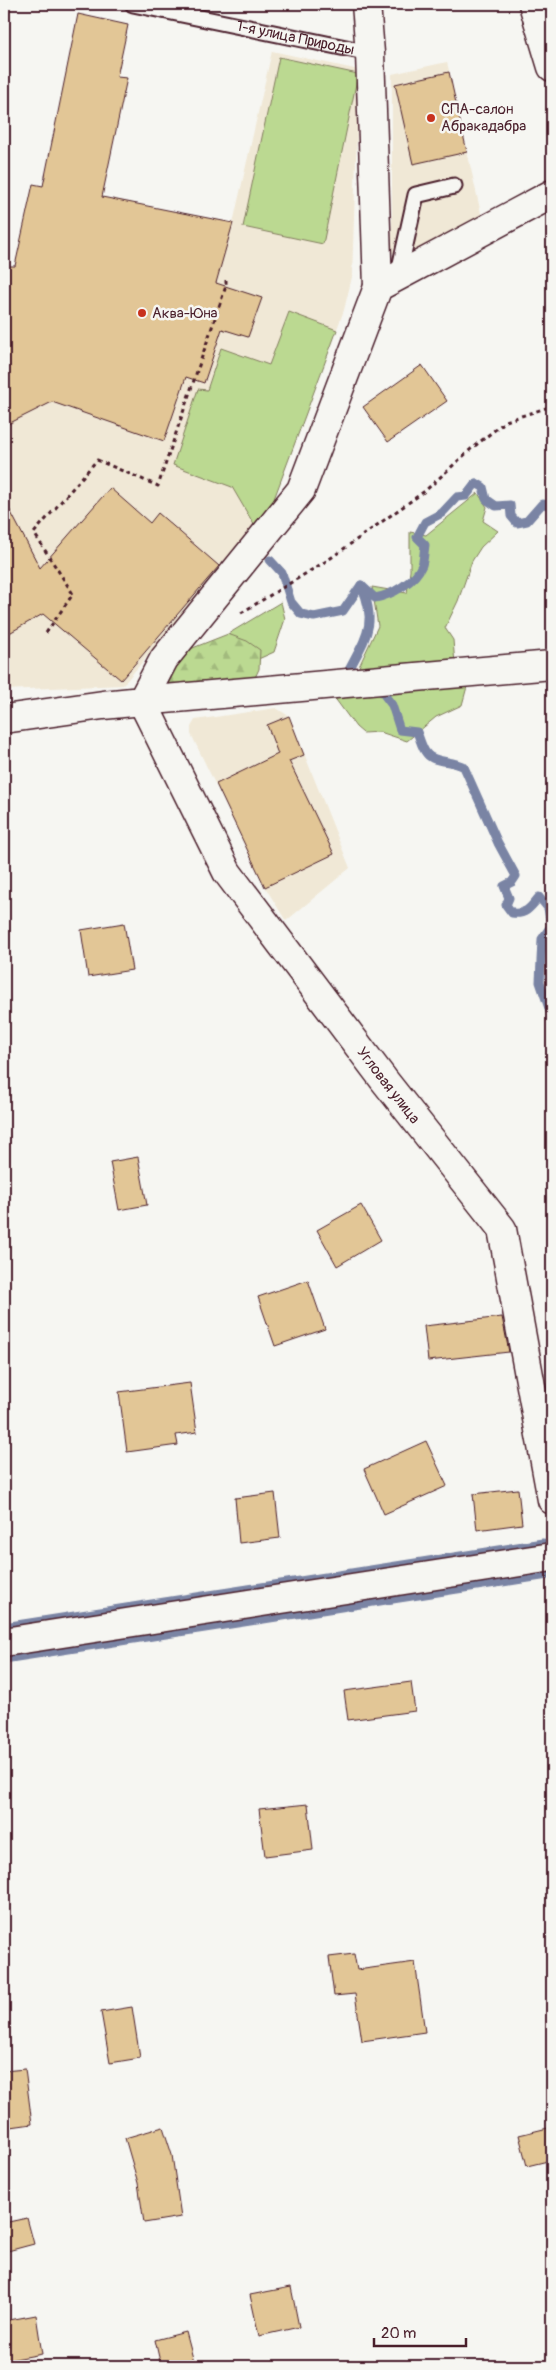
<svg xmlns="http://www.w3.org/2000/svg" width="556" height="2370" viewBox="0 0 556 2370" font-family="Pangolin,sans-serif">
  <style>
    .built { fill: #f0e8d6 }
    .grass { fill: #bbd991; stroke: #827c5e }
    .forest { fill: url(#forest-firs); stroke: #827c5e }
    .lines { fill: none; stroke-linecap: round; stroke-linejoin: round }
    .stream { stroke: #7a84a4; stroke-width: 9 }
    .building { fill: #e2c696; stroke: #4a1f2b }
    .service-casing { stroke: #4a1f2b; stroke-width: 19 }
    .minor-casing { stroke: #4a1f2b; stroke-width: 31 }
    .tertiary-casing { stroke: #4a1f2b; stroke-width: 31 }
    .path { stroke: #4a1f2b; stroke-width: 3; stroke-dasharray: 4 4; stroke-linecap: butt }
    .service { stroke: #f6f6f2; stroke-width: 15 }
    .minor { stroke: #f6f6f2; stroke-width: 28 }
    .tertiary { stroke: #f6f6f2; stroke-width: 28 }
    .poi-dot { fill: #c8321e; stroke: #f6f6f2; stroke-width: 2 }
    .labels { text-anchor: middle; stroke-width: 5; stroke-linejoin: round; paint-order: stroke }
    .street-label { font-size: 15px; fill: #4a1f2b; stroke: #f6f6f2 }
    .poi-label { font-size: 15px; fill: #4a1f2b; stroke: #f6f6f2; text-anchor: start }
  </style>
  <defs>
    <pattern id="forest-firs" width="22" height="20" patternUnits="userSpaceOnUse" patternTransform="scale(1.25)"><rect width="22" height="20" fill="#bbd991"/><path d="M5 1l3.5 6h-7zM16 11l3.5 6h-7z" fill="#a2ba7d"/></pattern>
  </defs>
  <rect width="100%" height="100%" fill="#f6f6f2"/>
  <filter id="ink" filterUnits="userSpaceOnUse"><feTurbulence type="fractalNoise" baseFrequency=".02" numOctaves="2"/><feDisplacementMap in="SourceGraphic" scale="10" xChannelSelector="R" yChannelSelector="G"/><feConvolveMatrix kernelMatrix="1 2 1 2 8 2 1 2 1" color-interpolation-filters="sRGB"/></filter>
  <g filter="url(#ink)">
    <!-- built -->
    <g class="built">
      <path d="M 272,51 L 359,70 L 352,277 L 344,310 L 271,507 L 249,535 L 123,685 L 4,690 L 4,266 L 15,266 L 33,184 L 233,223 Z"/>
      <path d="M 447,62 L 482,218 L 417,254 L 392,253 L 392,74 Z"/>
      <path d="M 276,708 L 289,716 L 350,868 L 286,921 L 265,887 L 191,734 L 191,727 L 195,720 Z"/>
    </g>
    <!-- grass -->
    <g class="grass">
      <path d="M 279,57 L 358,74 L 323,244 L 243,227 Z"/>
      <path d="M 289,312 L 337,330 L 271,507 L 256,528 L 232,487 L 173,465 L 198,389 L 207,390 L 221,348 L 269,365 Z"/>
      <path d="M 478,493 L 487,507 L 483,521 L 498,531 L 481,547 L 472,561 L 458,601 L 445,628 L 453,640 L 455,664 L 355,675 L 378,626 L 372,587 L 407,593 L 410,571 L 410,532 L 426,535 Z"/>
      <path d="M 281,602 L 285,619 L 274,652 L 245,665 L 210,652 L 228,634 Z"/>
      <path d="M 468,683 L 462,705 L 436,717 L 407,741 L 380,732 L 363,733 L 356,727 L 331,693 Z"/>
    </g>
    <!-- forest -->
    <path class="forest" d="M 228,634 L 247,641 L 260,650 L 259,669 L 253,682 L 159,692 L 180,653 Z"/>
    <g class="lines">
      <!-- stream -->
      <g class="stream">
        <path d="M 270,560 L 282,573 L 291,602 L 301,614 L 314,617 L 343,611 L 361,585 C 378,624 366,637 348,672"/>
        <path d="M 361,585 L 375,598 C 392,595 415,582 422,565 C 424,559 424,551 425,545 L 417,537 L 425,522 L 442,513 L 457,497 L 466,496 L 476,483 L 483,487 L 486,499 L 496,506 L 510,505 L 511,516 L 517,523 L 527,521 L 542,504 L 552,505"/>
        <path d="M 376,684 L 392,705 L 400,730 L 417,732 C 420,739 422,749 427,754 C 434,763 453,760 464,767 L 498,843 L 516,876 L 512,882 L 504,886 L 509,898 L 506,905 L 512,913 C 526,915 531,907 539,897 L 548,908 L 551,926 L 542,939 L 540,982 L 552,1017"/>
        <path d="M 4,1627 L 543,1543"/>
        <path d="M 4,1659 L 548,1575"/>
      </g>
    </g>
    <!-- building -->
    <g class="building">
      <path d="M 78,14 L 128,25 L 117,77 L 127,78 L 102,197 L 233,223 L 216,283 L 262,298 L 248,337 L 222,329 L 204,383 L 186,377 L 164,441 L 52,402 L 4,426 L 4,266 L 15,266 L 33,184 L 43,186 Z"/>
      <path d="M 449,72 L 467,152 L 413,164 L 395,84 Z"/>
      <path d="M 422,365 L 447,401 L 388,442 L 363,407 Z"/>
      <path d="M 110,488 L 150,523 L 158,513 L 219,566 L 121,680 L 43,614 L 4,636 L 4,499 L 40,568 Z"/>
      <path d="M 289,716 L 304,755 L 289,761 L 334,854 L 265,887 L 216,784 L 278,754 L 267,725 Z"/>
      <path d="M 124,923 L 132,970 L 88,977 L 81,930 Z"/>
      <path d="M 138,1157 L 147,1205 L 119,1210 L 110,1162 Z"/>
      <path d="M 361,1205 L 381,1240 L 337,1266 L 317,1230 Z"/>
      <path d="M 308,1280 L 325,1329 L 275,1346 L 258,1297 Z"/>
      <path d="M 502,1317 L 509,1352 L 428,1361 L 424,1326 Z"/>
      <path d="M 190,1383 L 197,1432 L 176,1435 L 178,1445 L 127,1452 L 119,1392 Z"/>
      <path d="M 426,1441 L 447,1486 L 384,1514 L 364,1469 Z"/>
      <path d="M 518,1489 L 522,1524 L 477,1530 L 473,1494 Z"/>
      <path d="M 275,1493 L 280,1538 L 239,1543 L 235,1498 Z"/>
      <path d="M 411,1682 L 415,1711 L 348,1720 L 344,1691 Z"/>
      <path d="M 308,1804 L 313,1850 L 265,1856 L 259,1809 Z"/>
      <path d="M 354,1954 L 357,1970 L 415,1962 L 425,2032 L 362,2041 L 355,1994 L 334,1996 L 329,1957 Z"/>
      <path d="M 132,2007 L 140,2058 L 110,2063 L 101,2012 Z"/>
      <path d="M 25,2069 L 32,2124 L 4,2128 L 4,2071 Z"/>
      <path d="M 163,2127 L 172,2155 L 181,2217 L 144,2223 L 138,2183 L 125,2138 Z"/>
      <path d="M 552,2127 L 552,2160 L 527,2166 L 519,2135 Z"/>
      <path d="M 27,2218 L 34,2244 L 4,2252 L 4,2223 Z"/>
      <path d="M 291,2287 L 299,2327 L 259,2336 L 250,2295 Z"/>
      <path d="M 36,2315 L 42,2354 L 4,2361 L 4,2321 Z"/>
      <path d="M 186,2332 L 195,2366 L 161,2366 L 155,2340 Z"/>
    </g>
    <g class="lines">
      <defs>
        <g id="service">
          <path id="s1" d="M 133,4 L 370,53"/>
          <path d="M 398,277 L 416,195 L 454,186"/>
        </g>
        <g id="minor">
          <path d="M 366,4 L 370,53 L 378,287"/>
          <path d="M 533,4 L 552,67"/>
          <path id="s2" d="M 552,665 L 142,701 L 227,872 L 384,1080 L 502,1229 L 552,1500"/>
          <path d="M 4,1642 L 552,1557"/>
        </g>
        <path id="tertiary" d="M 4,719 L 103,705 L 142,701 L 164,659 L 301,490 L 378,287 L 552,194"/>
      </defs>
      <!-- service casing -->
      <use href="#service" class="service-casing"/>
      <!-- minor casing -->
      <use href="#minor" class="minor-casing"/>
      <!-- tertiary casing -->
      <use href="#tertiary" class="tertiary-casing"/>
      <!-- path -->
      <g class="path">
        <path d="M 241,613 L 328,560 L 425,491 L 471,449 L 506,421 L 552,406"/>
        <path d="M 46,633 L 73,594 L 34,533 L 97,460 L 158,486 L 226,286 L 226,280"/>
      </g>
      <!-- service -->
      <use href="#service" class="service"/>
      <!-- minor -->
      <use href="#minor" class="minor"/>
      <!-- tertiary -->
      <use href="#tertiary" class="tertiary"/>
    </g>
  </g>
  <!-- markers -->
  <g class="poi-dot">
    <circle cx="431" cy="118" r="5"/>
    <circle cx="142" cy="313" r="5"/>
  </g>
  <g class="labels">
    <!-- street labels -->
    <g class="street-label">
      <text dy="5" stroke="none"><textPath href="#s1" startOffset="166">1-я улица Природы</textPath></text>
      <text dy="5" stroke="none"><textPath href="#s2" startOffset="870">Угловая улица</textPath></text>
    </g>
    <!-- poi labels -->
    <g class="poi-label">
      <text x="441" y="114">СПА-салон<tspan x="441" dy="17">Абракадабра</tspan></text>
      <text x="152" y="318">Аква-Юна</text>
    </g>
  </g>
  <!-- margin -->
  <rect width="556" height="2370" fill="none" stroke="#f6f6f2" stroke-width="20"/>
  <rect x="10" y="10" width="536" height="2350" fill="none" stroke="#4a1f2b" stroke-width="2" filter="url(#ink)"/>
  <!-- scale -->
  <path d="M374 2338v8h92v-8" fill="none" stroke="#4a1f2b" stroke-width="2.5"/>
  <text x="381" y="2338" font-size="15" fill="#4a1f2b" stroke="#f6f6f2" stroke-width="4" paint-order="stroke">20 m</text>
</svg>
